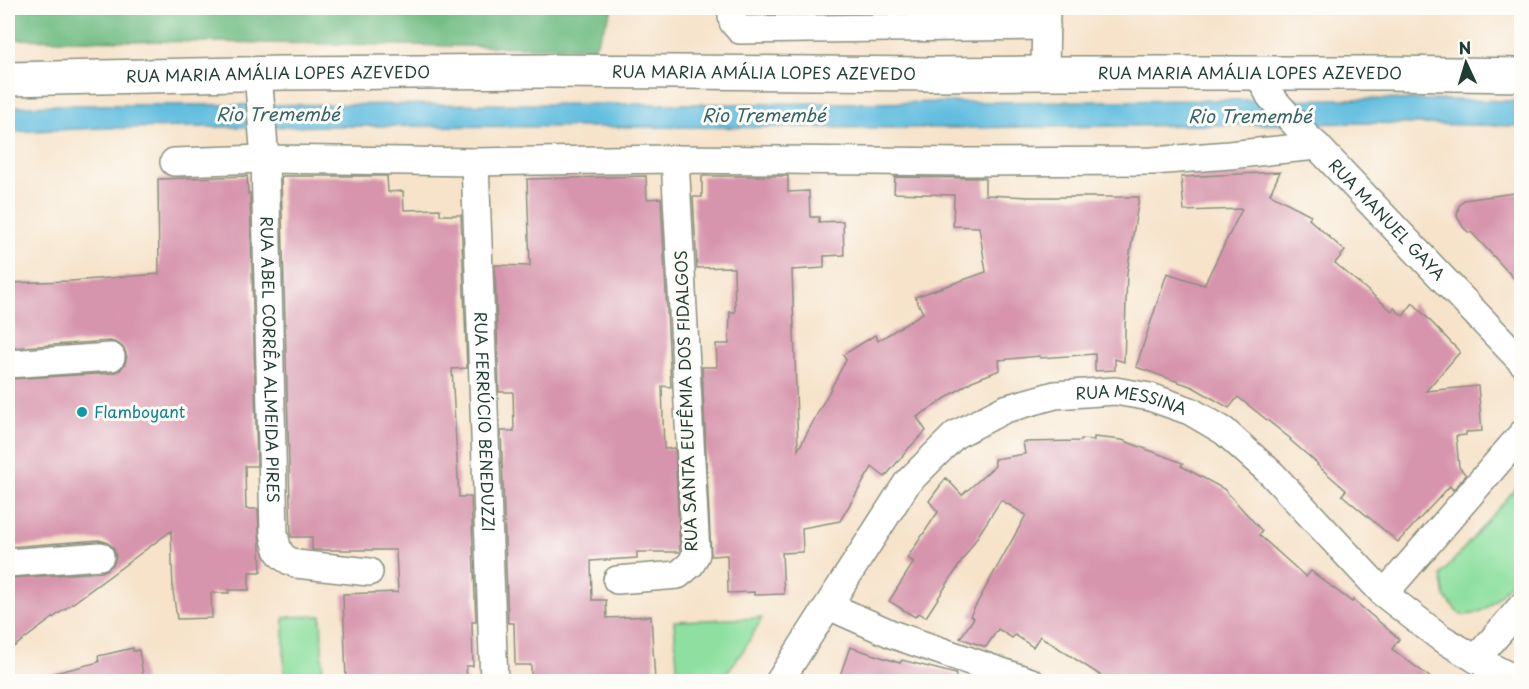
<svg xmlns="http://www.w3.org/2000/svg" width="1529" height="689" viewBox="0 0 1529 689" font-family="'Playpen Sans',sans-serif">
  <style>
    .green { fill: #8fe0a0; stroke: #578e6a; stroke-width: 1.5 }
    .forest { fill: #73be86; stroke: #497e5d; stroke-width: 1.5 }
    .water { fill: #62bddf; stroke: #407d8a; stroke-width: 1.5 }
    .building { fill: #d795ad }
    .lines { fill: none; stroke-linecap: round; stroke-linejoin: round }
    .minor-casing { stroke: #8a907f; stroke-width: 30 }
    .major-casing { stroke: #8a907f; stroke-width: 36 }
    .minor { stroke: #fff; stroke-width: 27 }
    .major { stroke: #fff; stroke-width: 33 }
    .culture-dot { fill: #0f9aa8; stroke: #fdfcf7; stroke-width: 2 }
    .labels { text-anchor: middle; stroke-width: 6; stroke-linejoin: round; paint-order: stroke }
    .street-label { font-size: 16px; fill: #1f3d34; stroke: #fdfcf7 }
    .culture-label { font-size: 16px; fill: #0d838f; stroke: #fdfcf7; text-anchor: start }
    .water-label { font-size: 18px; font-style: italic; fill: #336367; stroke: #fdfcf7 }
  </style>
  <rect width="100%" height="100%" fill="#fdfcf7"/>
  <filter id="ink" filterUnits="userSpaceOnUse"><feTurbulence type="fractalNoise" baseFrequency=".0167" numOctaves="2"/><feDisplacementMap in="SourceGraphic" scale="12" xChannelSelector="R" yChannelSelector="G"/><feConvolveMatrix kernelMatrix="1 2 1 2 8 2 1 2 1" color-interpolation-filters="sRGB"/></filter>
  <filter id="wash" filterUnits="userSpaceOnUse"><feTurbulence type="fractalNoise" baseFrequency=".008" numOctaves="4" result="noise"/><feDisplacementMap in="SourceGraphic" scale="24" xChannelSelector="R" yChannelSelector="G"/><feGaussianBlur stdDeviation="1.35" result="paint"/><feColorMatrix in="noise" values="0 0 0 0 0 0 0 0 0 0 0 0 0 0 0 0 0 1.4 0 .05"/><feComposite in="paint" operator="in"/></filter>
  <g filter="url(#wash)">
    <rect width="100%" height="100%" fill="#f6e3ca"/>
    <!-- green -->
    <g class="green">
      <path d="M 1521,482 L 1521,569 C 1506,587 1487,620 1460,614 L 1445,597 L 1441,575 Z"/>
      <path d="M 321,616 L 323,681 L 284,681 L 284,617 Z"/>
      <path d="M 762,618 L 743,651 L 721,681 L 678,681 L 674,621 Z"/>
    </g>
    <!-- forest -->
    <path class="forest" d="M 8,8 L 613,8 L 594,48 L 8,39 Z"/>
    <!-- water -->
    <path class="water" d="M 1357,99 L 1521,101 L 1522,126 L 1364,123 L 951,128 L 343,126 L 101,128 L 8,132 L 8,107 L 56,105 L 700,104 Z"/>
    <g id="blocks">
      <!-- building -->
      <g class="building">
        <path d="M 1280,172 L 1270,194 L 1311,215 L 1309,219 L 1345,251 L 1335,263 L 1392,311 L 1394,308 L 1403,316 L 1413,303 L 1460,352 L 1426,391 L 1478,386 L 1482,431 L 1466,432 L 1466,435 L 1456,436 L 1459,467 L 1466,475 L 1453,490 L 1450,486 L 1398,542 L 1342,495 L 1346,490 L 1317,465 L 1318,464 L 1290,440 L 1291,439 L 1238,397 L 1229,408 L 1193,387 L 1136,367 L 1167,273 L 1204,285 L 1242,209 L 1184,211 L 1181,177 Z"/>
        <path d="M 247,176 L 248,194 L 250,193 L 257,466 L 245,466 L 246,509 L 258,509 L 261,572 L 249,572 L 249,590 L 228,590 L 229,593 L 211,593 L 212,618 L 177,619 L 173,591 L 171,531 L 8,651 L 8,578 L 102,572 L 108,569 L 114,563 L 116,555 L 113,547 L 106,542 L 99,540 L 8,547 L 8,379 L 112,373 L 120,370 L 125,364 L 127,357 L 124,348 L 117,343 L 110,341 L 8,348 L 8,283 L 71,281 L 159,274 L 158,179 Z"/>
        <path d="M 283,176 L 387,176 L 388,192 L 403,191 L 404,210 L 440,209 L 440,215 L 461,215 L 467,368 L 452,369 L 459,497 L 471,497 L 476,622 L 472,622 L 473,666 L 466,666 L 467,681 L 346,681 L 343,594 L 398,592 L 396,550 L 312,550 L 312,537 L 291,537 L 281,177 Z"/>
        <path d="M 646,176 L 647,199 L 661,198 L 671,387 L 662,386 L 664,449 L 675,448 L 680,551 L 679,552 L 637,552 L 637,558 L 591,561 L 592,600 L 606,600 L 607,618 L 651,616 L 655,681 L 531,681 L 531,665 L 515,665 L 514,623 L 508,623 L 501,431 L 514,431 L 513,392 L 499,392 L 495,265 L 530,266 L 527,179 Z"/>
        <path d="M 702,176 L 788,176 L 788,192 L 809,191 L 810,217 L 819,217 L 819,222 L 843,221 L 844,255 L 824,256 L 824,268 L 792,270 L 798,450 L 846,360 L 843,355 L 875,335 L 878,341 L 923,313 L 915,297 L 986,272 L 979,227 L 953,226 L 954,195 L 894,193 L 895,177 L 985,178 L 985,195 L 1030,197 L 1139,197 L 1127,273 L 1124,362 L 1115,359 L 1115,370 L 1095,371 L 1095,354 L 1040,358 L 1040,356 L 999,360 L 1000,370 L 972,381 L 917,417 L 926,431 L 909,448 L 885,477 L 872,467 L 840,521 L 802,528 L 803,552 L 782,553 L 784,594 L 754,595 L 754,592 L 728,593 L 727,555 L 711,556 L 702,367 L 717,367 L 716,344 L 729,344 L 730,312 L 735,312 L 734,268 L 729,268 L 729,267 L 697,268 L 693,197 L 702,197 Z"/>
        <path d="M 1521,192 L 1521,286 L 1472,233 L 1468,232 L 1463,227 L 1457,216 L 1459,206 L 1464,200 Z"/>
        <path d="M 1094,437 L 1122,440 L 1183,463 L 1181,466 L 1224,489 L 1262,531 L 1259,535 L 1306,577 L 1311,571 L 1352,602 L 1353,600 L 1383,625 L 1399,639 L 1392,649 L 1435,681 L 1109,681 L 1040,636 L 1033,647 L 1015,635 L 1012,638 L 998,629 L 986,647 L 960,638 L 974,618 L 970,616 L 1026,515 L 1001,500 L 926,617 L 918,613 L 915,617 L 889,601 L 914,562 L 907,558 L 938,512 L 929,501 L 946,478 L 962,495 L 995,466 L 994,459 L 1025,454 L 1023,442 L 1081,441 L 1081,439 L 1094,440 Z"/>
        <path d="M 850,647 L 900,663 L 902,660 L 956,674 L 955,681 L 838,681 Z"/>
        <path d="M 133,648 L 133,651 L 139,650 L 144,681 L 52,681 L 51,674 L 99,662 L 98,656 Z"/>
      </g>
    </g>
  </g>
  <g filter="url(#ink)">
    <use href="#blocks" fill-opacity="0" stroke="#8a907f" stroke-width="1.5"/>
    <g class="lines">
      <defs>
        <g id="minor">
          <path d="M 731,8 L 733,22 L 740,30 L 1046,26"/>
          <path d="M 1045,73 L 1046,8"/>
          <path id="s1" d="M 1258,73 L 1270,96 L 1306,136 L 1317,146 L 1522,362"/>
          <path id="s2" d="M 258,74 L 265,159 L 274,533 C 277,550 278,557 296,564 L 369,572"/>
          <path d="M 174,162 L 265,159 L 475,162 L 675,159 L 962,162 L 1153,161 L 1229,155 L 1317,146"/>
          <path id="s3" d="M 475,162 L 494,682"/>
          <path d="M 8,364 L 111,357"/>
          <path d="M 8,563 L 100,556"/>
          <path d="M 617,580 L 678,575 L 691,564 L 696,554 L 675,159"/>
          <path d="M 1384,594 L 1522,434"/>
          <path d="M 829,606 L 894,635 L 1031,682"/>
          <path d="M 1476,659 L 1522,606"/>
          <path id="s4" d="M 779,682 L 907,483 L 955,435 L 1005,409 L 1055,395 L 1115,391 L 1150,397 L 1190,411 L 1224,431 L 1272,474 L 1384,594 L 1441,638 L 1476,659 L 1520,682"/>
        </g>
        <g id="major">
          <path id="s5" d="M 8,79 L 283,73 L 550,71 L 930,74 L 1045,73 L 1387,73 L 1522,75"/>
        </g>
      </defs>
      <!-- minor casing -->
      <use href="#minor" class="minor-casing"/>
      <!-- major casing -->
      <use href="#major" class="major-casing"/>
      <!-- minor -->
      <use href="#minor" class="minor"/>
      <!-- major -->
      <use href="#major" class="major"/>
    </g>
  </g>
  <!-- markers -->
  <circle class="culture-dot" cx="82" cy="412" r="6"/>
  <g class="labels">
    <!-- street labels -->
    <g class="street-label">
      <text dy="6" stroke="none"><textPath href="#s5" startOffset="756">RUA MARIA AMÁLIA LOPES AZEVEDO</textPath></text>
      <text dy="6" stroke="none"><textPath href="#s5" startOffset="1242">RUA MARIA AMÁLIA LOPES AZEVEDO</textPath></text>
      <text dy="6" stroke="none"><textPath href="#s5" startOffset="270">RUA MARIA AMÁLIA LOPES AZEVEDO</textPath></text>
      <text dy="6" stroke="none"><textPath href="#s1" startOffset="196">RUA MANUEL GAYA</textPath></text>
      <text dy="6" stroke="none"><textPath href="#s2" startOffset="286">RUA ABEL CORRÊA ALMEIDA PIRES</textPath></text>
      <text transform="translate(686 401) rotate(-92)" y="6">RUA SANTA EUFÊMIA DOS FIDALGOS</text>
      <text dy="6" stroke="none"><textPath href="#s4" startOffset="490">RUA MESSINA</textPath></text>
      <text dy="6" stroke="none"><textPath href="#s3" startOffset="260">RUA FERRÚCIO BENEDUZZI</textPath></text>
    </g>
    <!-- culture labels -->
    <g class="culture-label">
      <text x="94" y="418">Flamboyant</text>
    </g>
    <!-- water labels -->
    <g class="water-label">
      <text x="278" y="121">Rio Tremembé</text>
      <text x="764" y="122">Rio Tremembé</text>
      <text x="1250" y="123">Rio Tremembé</text>
    </g>
  </g>
  <!-- margin -->
  <rect width="1529" height="689" fill="none" stroke="#fdfcf7" stroke-width="30"/>
  <!-- north arrow -->
  <g transform="translate(1466 63) rotate(356)" stroke="#fdfcf7" stroke-width="4.5" paint-order="stroke">
  <path d="M0-4.5L10 22L0 15L-10 22Z" fill="#1f3d34"/>
  <text y="-9" font-size="16" font-weight="bold" text-anchor="middle" fill="#1f3d34">N</text>
  </g>
</svg>
